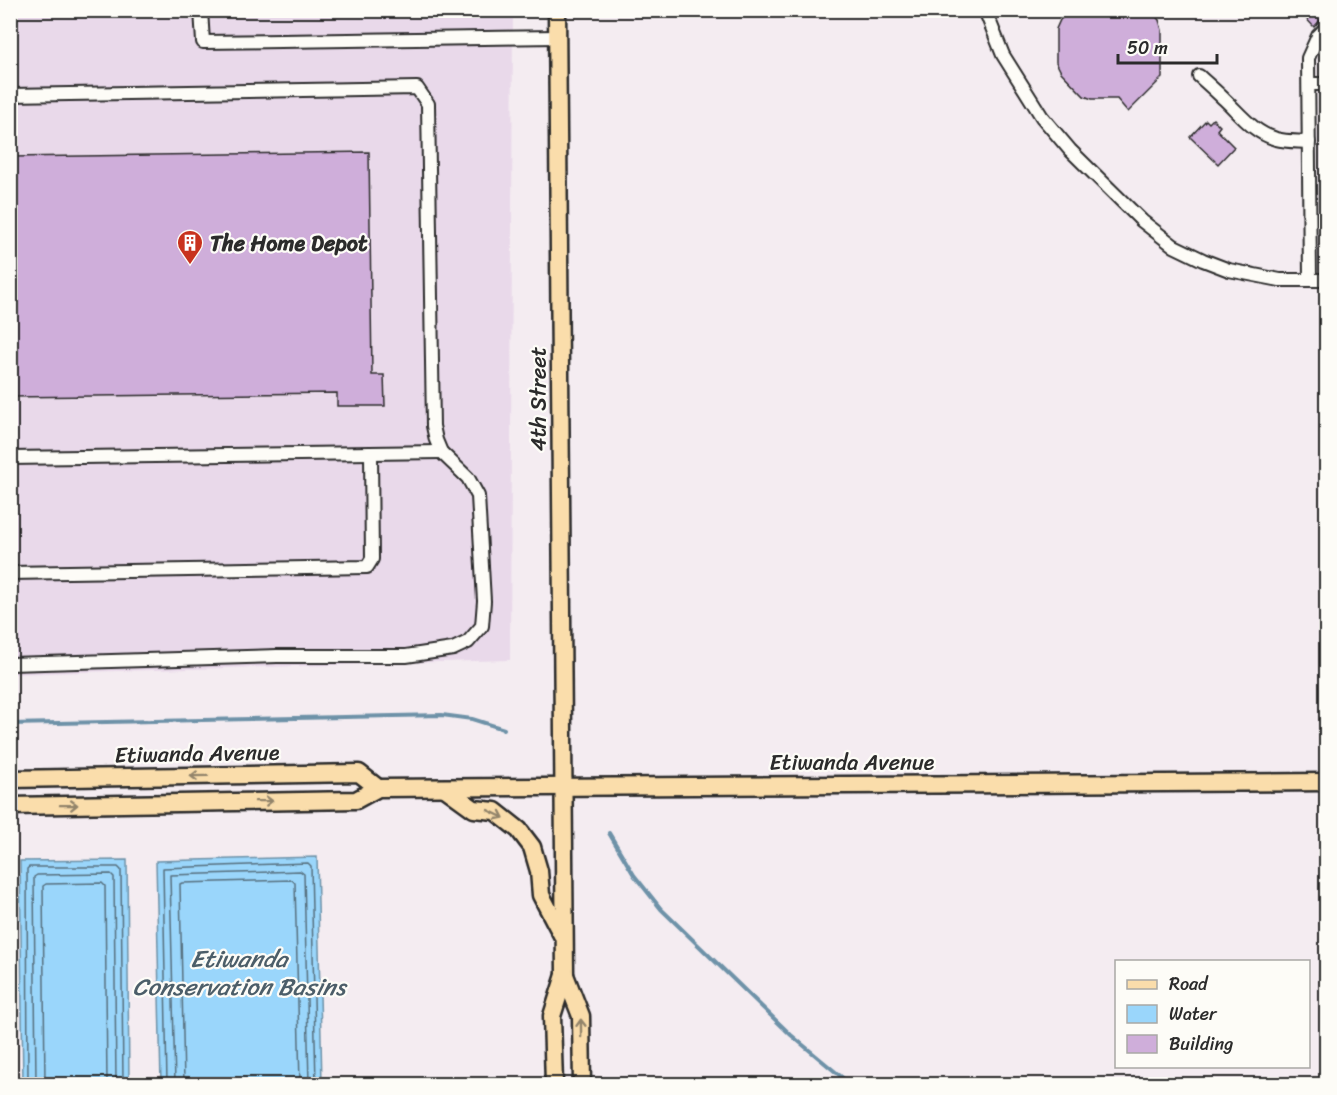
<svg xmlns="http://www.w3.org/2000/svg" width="1337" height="1095" viewBox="0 0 1337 1095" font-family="Sriracha,sans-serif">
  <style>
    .built { fill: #e9d9ea }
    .water { fill: #9ad6fb; stroke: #6e92a8; stroke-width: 1.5 }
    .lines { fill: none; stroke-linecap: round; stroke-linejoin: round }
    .shore { stroke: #576f7e; stroke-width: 1.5 }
    .stream { stroke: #6e92a8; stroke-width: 4 }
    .building { fill: #cfaeda; stroke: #2b2b2b; stroke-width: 1.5 }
    .minor-casing { stroke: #2b2b2b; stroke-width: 16 }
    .major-casing { stroke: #2b2b2b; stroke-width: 21 }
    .minor { stroke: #fdfcf7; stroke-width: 12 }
    .major { stroke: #faddab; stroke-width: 16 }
    .oneway { stroke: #92846b }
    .labels { text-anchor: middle; stroke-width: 4.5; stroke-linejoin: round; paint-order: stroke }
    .poi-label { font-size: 22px; font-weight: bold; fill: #2b2b2b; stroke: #fdfcf7; text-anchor: start }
    .street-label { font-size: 22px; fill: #2b2b2b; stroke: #fdfcf7 }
    .water-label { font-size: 24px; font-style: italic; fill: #4c5e69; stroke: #fdfcf7 }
  </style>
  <rect width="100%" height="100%" fill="#f4ecf1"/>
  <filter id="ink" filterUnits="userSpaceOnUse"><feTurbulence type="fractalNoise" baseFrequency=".0167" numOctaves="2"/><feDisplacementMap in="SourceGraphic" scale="12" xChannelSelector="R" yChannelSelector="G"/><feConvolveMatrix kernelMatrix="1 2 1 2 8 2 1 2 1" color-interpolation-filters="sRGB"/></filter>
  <g filter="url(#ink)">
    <!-- built -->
    <path class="built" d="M 10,11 L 513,11 L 510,660 L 11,674 Z"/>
    <!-- water -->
    <g class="water">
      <path d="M 317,857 L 322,1084 L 161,1084 L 156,861 Z"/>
      <path d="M 127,860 L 129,1084 L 23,1084 L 20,861 Z"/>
    </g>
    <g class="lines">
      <!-- shore -->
      <g class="shore">
        <path d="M 28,1084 L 27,869 L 29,867 L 118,867 L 121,870 L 123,1084"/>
        <path d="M 36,1084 L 34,877 L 37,875 L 111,874 L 114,877 L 116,1084"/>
        <path d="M 45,1084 L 43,886 L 46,884 L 102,883 L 105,886 L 107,1084"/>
        <path d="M 167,1084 L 163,868 L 308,863 L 311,866 L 316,1084"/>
        <path d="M 175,1084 L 170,875 L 300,871 L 304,874 L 309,1084"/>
        <path d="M 184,1084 L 180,884 L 182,883 L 292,880 L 295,883 L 300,1084"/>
      </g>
      <!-- stream -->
      <g class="stream">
        <path d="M 10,724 L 442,715 L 472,719 L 504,729"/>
        <path d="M 609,833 L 634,875 L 661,909 L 791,1035 L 850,1084"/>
      </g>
    </g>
    <!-- building -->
    <g class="building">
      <path d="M 1070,10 L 1150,10 L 1159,20 L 1162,30 L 1162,78 L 1128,112 L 1117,99 L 1092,99 L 1084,96 L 1061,72 L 1056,62 L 1056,29 L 1060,20 Z"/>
      <path d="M 1298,10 L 1326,10 L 1326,14 L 1314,27 Z"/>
      <path d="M 1213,119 L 1220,126 L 1217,130 L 1234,147 L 1218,164 L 1190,137 L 1206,120 L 1209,123 Z"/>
      <path d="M 369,152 L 372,375 L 384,375 L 385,406 L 337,406 L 337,393 L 10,397 L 10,157 Z"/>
    </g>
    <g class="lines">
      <defs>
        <g id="minor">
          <path d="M 201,10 L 203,42 L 558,37"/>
          <path d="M 985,10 L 1003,55 L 1042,117 L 1070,150 L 1142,221 L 1174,246 L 1203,260 L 1229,270 L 1280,280 L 1326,280"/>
          <path d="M 1199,76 C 1208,84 1216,91 1224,99 C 1241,115 1253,132 1276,139 C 1287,142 1298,141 1309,142"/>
          <path d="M 1309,84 L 1326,84"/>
          <path d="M 10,95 L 417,88 L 428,104 L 433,426 L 436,440 L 441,452 L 468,478 L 478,496 L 484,601 L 482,626 L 468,642 L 453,649 L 406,656 L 277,656 L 10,664"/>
          <path d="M 1310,280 L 1308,58 L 1318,36 L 1326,28"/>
          <path d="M 10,458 L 441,452"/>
          <path d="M 10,573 L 367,567 L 372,559 L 371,453"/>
        </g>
        <g id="major">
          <path d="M 10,779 L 359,773 L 378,788"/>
          <path d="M 445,788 L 474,809 L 495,811 L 519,830 L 532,847 L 539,871 L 541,895 L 562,935"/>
          <path d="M 10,806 L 356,800 L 378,788 L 1326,782"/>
          <path d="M 565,975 L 581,1016 L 582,1084"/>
          <path d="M 554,1084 L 552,1016 L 565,975 L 557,10"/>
        </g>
      </defs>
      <!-- minor casing -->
      <use href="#minor" class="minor-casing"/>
      <!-- major casing -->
      <use href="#major" class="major-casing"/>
      <!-- minor -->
      <use href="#minor" class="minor"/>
      <!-- major -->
      <use href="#major" class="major"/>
    </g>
    <!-- one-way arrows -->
    <defs><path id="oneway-shaft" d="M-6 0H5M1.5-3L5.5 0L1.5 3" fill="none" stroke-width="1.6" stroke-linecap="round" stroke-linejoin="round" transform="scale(1.5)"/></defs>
    <g class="oneway">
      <use href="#oneway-shaft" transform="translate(199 776) rotate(179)"/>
      <use href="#oneway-shaft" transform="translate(264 801) rotate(-1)"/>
      <use href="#oneway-shaft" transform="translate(69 805) rotate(-1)"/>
      <use href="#oneway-shaft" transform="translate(496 814) rotate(26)"/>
      <use href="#oneway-shaft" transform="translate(581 1028) rotate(-91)"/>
    </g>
  </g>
  <!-- icons -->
  <defs>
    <symbol id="building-pin" viewBox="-11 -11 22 30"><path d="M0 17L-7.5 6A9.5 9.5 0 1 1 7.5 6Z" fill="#c8321e" stroke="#fdfcf7"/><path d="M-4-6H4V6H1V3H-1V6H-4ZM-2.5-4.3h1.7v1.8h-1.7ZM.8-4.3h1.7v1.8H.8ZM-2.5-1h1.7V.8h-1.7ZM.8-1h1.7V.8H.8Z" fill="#fff"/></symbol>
  </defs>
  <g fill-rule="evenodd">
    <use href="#building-pin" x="175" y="228" width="30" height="40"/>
  </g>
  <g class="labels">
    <!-- poi labels -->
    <g class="poi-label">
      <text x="210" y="251">The Home Depot</text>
    </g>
    <!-- street labels -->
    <g class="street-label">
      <text transform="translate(538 399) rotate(-90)" y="8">4th Street</text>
      <text transform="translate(197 753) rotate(-1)" y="8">Etiwanda Avenue</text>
      <text x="852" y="770">Etiwanda Avenue</text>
    </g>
    <!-- water labels -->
    <g class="water-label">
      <text x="239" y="967">Etiwanda<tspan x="239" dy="28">Conservation Basins</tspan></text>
    </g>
  </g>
  <!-- margin -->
  <rect width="1337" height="1095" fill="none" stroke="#fdfcf7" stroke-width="36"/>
  <rect x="18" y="18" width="1301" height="1059" fill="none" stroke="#2b2b2b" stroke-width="2" filter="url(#ink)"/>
  <!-- legend -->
  <rect x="1115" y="960" width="195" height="108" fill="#fdfcf7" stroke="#a9a8a5" stroke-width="1.5"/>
  <rect x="1127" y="980" width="30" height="9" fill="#faddab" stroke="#a9a8a5" stroke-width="1.5"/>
  <text x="1169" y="990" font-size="18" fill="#2b2b2b">Road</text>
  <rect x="1127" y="1005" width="30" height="18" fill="#9ad6fb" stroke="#a9a8a5" stroke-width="1.5"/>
  <text x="1169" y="1020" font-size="18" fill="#2b2b2b">Water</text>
  <rect x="1127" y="1035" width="30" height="18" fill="#cfaeda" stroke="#a9a8a5" stroke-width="1.5"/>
  <text x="1169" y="1050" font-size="18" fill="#2b2b2b">Building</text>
  <!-- scale -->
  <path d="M1118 54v9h99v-9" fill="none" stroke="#2b2b2b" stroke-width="3"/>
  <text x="1127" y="54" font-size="18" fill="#2b2b2b" stroke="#fdfcf7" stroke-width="4.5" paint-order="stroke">50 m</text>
</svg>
